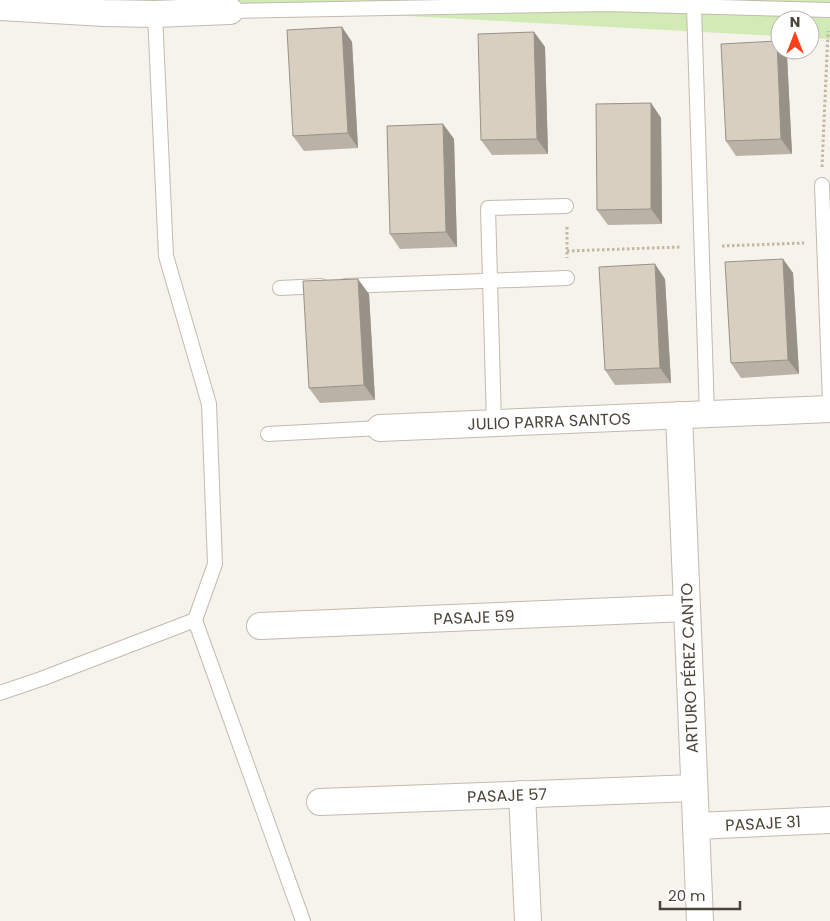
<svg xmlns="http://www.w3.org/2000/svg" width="830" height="921" viewBox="0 0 830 921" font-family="Poppins,sans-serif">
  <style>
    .green { fill: #d2eab5 }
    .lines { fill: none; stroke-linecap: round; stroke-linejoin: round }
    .lane-casing { stroke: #c2bbae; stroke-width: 16 }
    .street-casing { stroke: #c2bbae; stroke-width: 28 }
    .path { stroke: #c4b79f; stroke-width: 3; stroke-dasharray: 2.5 2.5; stroke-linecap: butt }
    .lane { stroke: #fff; stroke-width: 14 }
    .street { stroke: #fff; stroke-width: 26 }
    .wall { fill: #bab2a6 }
    .shaded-wall { fill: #979187 }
    .building { fill: #d8cfc1; stroke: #979187 }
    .labels { text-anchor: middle; stroke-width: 4; stroke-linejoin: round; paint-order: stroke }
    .street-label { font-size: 16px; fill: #4b4439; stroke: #fff }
  </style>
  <rect width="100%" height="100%" fill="#f6f3ec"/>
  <!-- green -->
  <path class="green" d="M 107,0 L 830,0 L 830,39 L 810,38 L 810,20 L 780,20 L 780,36 Z"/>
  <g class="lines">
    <defs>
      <g id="lane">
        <path d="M 694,7 L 707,414"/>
        <path d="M 230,11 L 606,4 L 830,10"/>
        <path d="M 155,14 L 166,256 L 209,404 L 215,564 L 195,620 L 303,921"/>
        <path d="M 822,185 L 830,402"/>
        <path d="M 345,286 L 567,278"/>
        <path d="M 280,288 L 321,286"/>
        <path d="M 494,423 L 488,208 L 566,206"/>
        <path d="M 268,434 L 380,428"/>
        <path d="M 0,693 L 41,679 L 195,620"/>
      </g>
      <g id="street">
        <path d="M 0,7 L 104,13 L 155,14 L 230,11"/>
        <path d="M 679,415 L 700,921"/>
        <path d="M 380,428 L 830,409"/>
        <path d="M 260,626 L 687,608"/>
        <path d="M 522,794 L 528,921"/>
        <path d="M 320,802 L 694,788"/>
        <path d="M 696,826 L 830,820"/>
      </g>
    </defs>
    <!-- lane casing -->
    <use href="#lane" class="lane-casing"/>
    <!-- street casing -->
    <use href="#street" class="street-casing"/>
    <!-- path -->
    <g class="path">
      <path d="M 822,167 L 828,31"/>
      <path d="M 567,227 L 567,258"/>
      <path d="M 722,246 L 804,243"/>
      <path d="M 567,251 L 681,247"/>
    </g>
    <!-- lane -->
    <use href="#lane" class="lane"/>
    <!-- street -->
    <use href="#street" class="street"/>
  </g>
  <!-- wall -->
  <g class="wall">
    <path d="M 342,27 L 352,42 L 358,148 L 304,151 L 293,136 Z"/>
    <path d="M 534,32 L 545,47 L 548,154 L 492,155 L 481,140 Z"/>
    <path d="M 780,50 L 783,50 L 787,56 L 792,154 L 736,156 L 726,141 Z"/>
    <path d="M 651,103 L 661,118 L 662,224 L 608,225 L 597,210 Z"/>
    <path d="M 443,124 L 454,139 L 457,247 L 400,249 L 390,234 Z"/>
    <path d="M 783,259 L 793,273 L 799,374 L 741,378 L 731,363 Z"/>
    <path d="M 665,279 L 671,383 L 615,385 L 605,370 Z"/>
    <path d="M 369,294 L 375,400 L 320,403 L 309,388 Z"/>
  </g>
  <!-- shaded-wall -->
  <g class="shaded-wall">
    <path d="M 342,27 L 352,42 L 358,148 L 348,133 Z"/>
    <path d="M 534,32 L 545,47 L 548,154 L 537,139 Z"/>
    <path d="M 777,41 L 780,46 L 780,50 L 783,50 L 787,56 L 792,154 L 781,139 Z"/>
    <path d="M 651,103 L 661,118 L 662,224 L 651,209 Z"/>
    <path d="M 443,124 L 454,139 L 457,247 L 446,232 Z"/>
    <path d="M 783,259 L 793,273 L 799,374 L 788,360 Z"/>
    <path d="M 655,264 L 665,279 L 671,383 L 660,368 Z"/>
    <path d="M 358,279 L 369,294 L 375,400 L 364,385 Z"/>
  </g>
  <!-- building -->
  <g class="building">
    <path d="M 342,27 L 348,133 L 293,136 L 287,30 Z"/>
    <path d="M 534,32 L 537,139 L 481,140 L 478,34 Z"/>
    <path d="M 777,41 L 781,139 L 726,141 L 721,44 Z"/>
    <path d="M 651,103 L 651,209 L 597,210 L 596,104 Z"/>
    <path d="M 443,124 L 446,232 L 390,234 L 387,126 Z"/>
    <path d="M 783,259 L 788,360 L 731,363 L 725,262 Z"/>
    <path d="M 655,264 L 660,368 L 605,370 L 599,267 Z"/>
    <path d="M 358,279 L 364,385 L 309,388 L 303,281 Z"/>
  </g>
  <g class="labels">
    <!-- street labels -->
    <g class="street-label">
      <text transform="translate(549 421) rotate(-2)" y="6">JULIO PARRA SANTOS</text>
      <text transform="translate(474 617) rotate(-2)" y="6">PASAJE 59</text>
      <text transform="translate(689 668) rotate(-92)" y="6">ARTURO PÉREZ CANTO</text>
      <text transform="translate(507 795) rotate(-2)" y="6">PASAJE 57</text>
      <text transform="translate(763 823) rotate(-3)" y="6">PASAJE 31</text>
    </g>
  </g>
  <!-- north arrow -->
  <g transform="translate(795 35)"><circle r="24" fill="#ffffff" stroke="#b7b4b0"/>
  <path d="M0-4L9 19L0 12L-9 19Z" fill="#fc3f1d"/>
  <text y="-8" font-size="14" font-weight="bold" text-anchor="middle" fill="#4b4439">N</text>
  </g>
  <!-- scale -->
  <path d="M660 901v8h80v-8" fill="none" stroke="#4b4439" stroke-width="2.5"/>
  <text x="668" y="901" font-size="15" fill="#4b4439" stroke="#ffffff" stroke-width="4" paint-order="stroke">20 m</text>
</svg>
